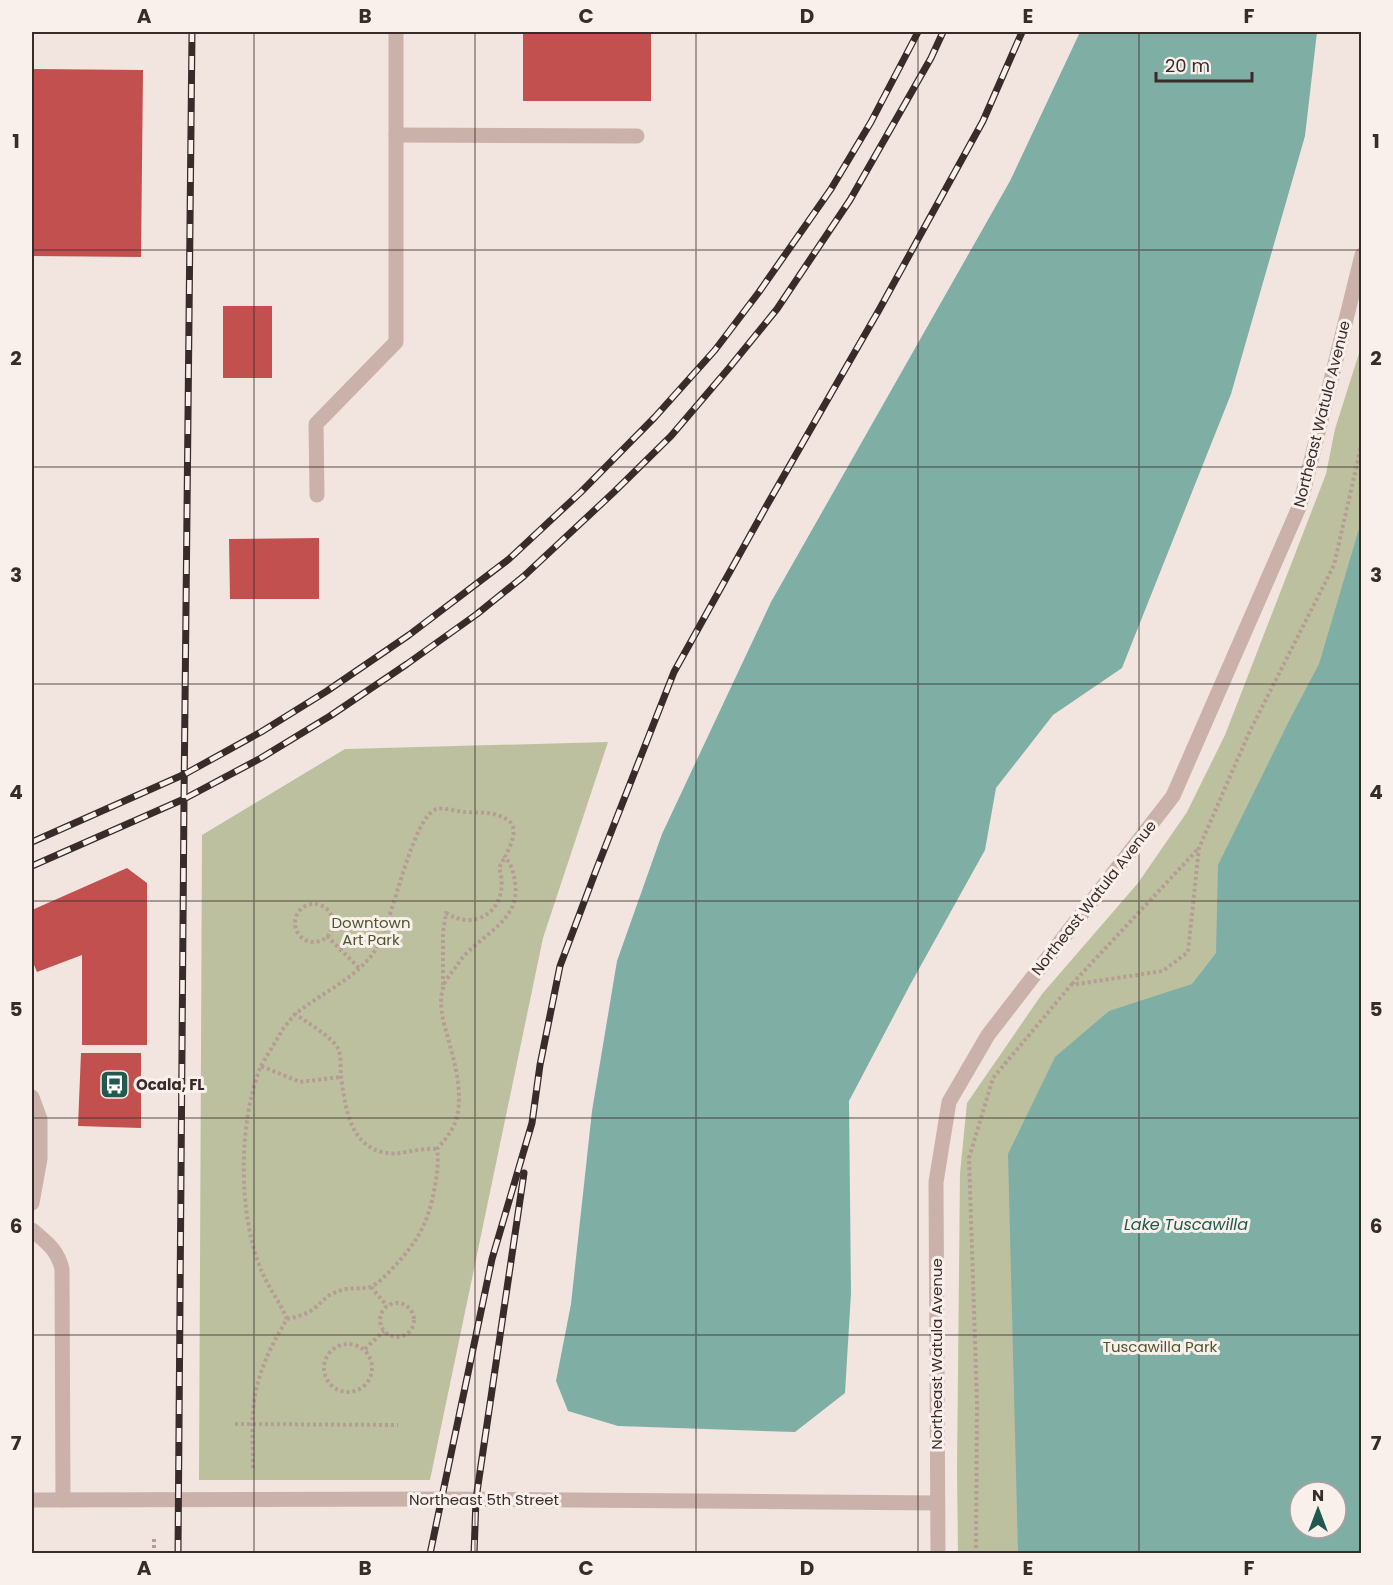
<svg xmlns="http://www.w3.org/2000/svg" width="1393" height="1585" viewBox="0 0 1393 1585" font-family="Poppins,sans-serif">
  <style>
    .green { fill: #bdc09f; fill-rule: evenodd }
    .water { fill: #7faea5; fill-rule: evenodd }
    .building { fill: #c1504e }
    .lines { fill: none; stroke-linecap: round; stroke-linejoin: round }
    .path { stroke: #b59c95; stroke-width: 4; stroke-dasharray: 3 3; stroke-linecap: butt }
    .minor { stroke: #cab2ab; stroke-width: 15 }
    .rail-casing { stroke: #382b2a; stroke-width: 7 }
    .rail { stroke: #f9f0eb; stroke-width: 4.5; stroke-dasharray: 14; stroke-linecap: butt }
    .grid { fill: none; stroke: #382b2a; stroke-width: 1.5; stroke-opacity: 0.55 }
    .labels { text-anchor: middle; stroke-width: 6; stroke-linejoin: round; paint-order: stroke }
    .street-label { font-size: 15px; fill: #382b2a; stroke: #f9f0eb }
    .park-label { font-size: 15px; fill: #4f552f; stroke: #f9f0eb }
    .poi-label { font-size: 15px; font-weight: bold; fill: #382b2a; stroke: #f9f0eb; text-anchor: start }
    .water-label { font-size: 16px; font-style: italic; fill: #21584f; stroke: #f9f0eb }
    .neatline { fill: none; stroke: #382b2a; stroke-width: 2 }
    .grid-label { font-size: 20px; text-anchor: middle; font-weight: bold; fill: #382b2a }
  </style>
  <rect width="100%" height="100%" fill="#f2e5df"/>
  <!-- green -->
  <g class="green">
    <path d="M 1361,347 L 1361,1553 L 958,1554 L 957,1470 L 960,1173 L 967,1103 L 1042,994 L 1138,883 L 1187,812 L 1225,735 L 1326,474 L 1335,429 ZM 1300,1492 L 1336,1492 L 1336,1528 L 1300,1528 Z"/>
    <path d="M 608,742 L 543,938 L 430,1480 L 199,1480 L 202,835 L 345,749 Z"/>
  </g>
  <!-- water -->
  <g class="water">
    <path d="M 1080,32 L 1317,32 L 1305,136 L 1231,394 L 1122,668 L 1053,715 L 996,788 L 985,850 L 910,985 L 849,1101 L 851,1293 L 845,1393 L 795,1432 L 618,1426 L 568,1411 L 556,1381 L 571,1304 L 592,1111 L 617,961 L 662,834 L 771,602 L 1010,181 Z"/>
    <path d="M 1361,522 L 1361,1553 L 1018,1553 L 1008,1154 L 1055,1057 L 1109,1011 L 1192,984 L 1216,953 L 1218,865 L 1291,717 L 1319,664 ZM 1300,1492 L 1336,1492 L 1336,1528 L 1300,1528 Z"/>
  </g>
  <!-- building -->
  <g class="building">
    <rect x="523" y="32" width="128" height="69"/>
    <path d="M 32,69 L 143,70 L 141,257 L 32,256 Z"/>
    <rect x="223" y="306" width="49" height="72"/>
    <path d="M 319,538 L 319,599 L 230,599 L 229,539 Z"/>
    <path d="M 127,868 L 147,883 L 147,1045 L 82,1045 L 82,955 L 37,972 L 32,960 L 32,910 Z"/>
    <path d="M 81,1053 L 141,1053 L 141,1128 L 78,1126 Z"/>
    <rect x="486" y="1551" width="128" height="3"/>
  </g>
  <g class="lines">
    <!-- path -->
    <g class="path">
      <circle cx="314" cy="923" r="19"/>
      <path d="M 327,936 L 359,968"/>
      <path d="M 1072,984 L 1198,849"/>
      <path d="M 443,985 L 443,932 L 446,913 C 453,917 460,920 468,920 C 497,919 507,891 499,868 L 505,857"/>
      <path d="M 261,1066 L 283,1029 L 295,1014"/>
      <path d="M 371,1287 L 387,1306"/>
      <circle cx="397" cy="1320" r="17"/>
      <path d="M 287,1319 C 280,1302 268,1287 261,1270 C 238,1214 238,1122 261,1066 L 300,1082 L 341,1077"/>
      <circle cx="348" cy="1368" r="24"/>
      <path d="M 365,1349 L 384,1331"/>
      <path d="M 235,1424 L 398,1425"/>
      <path d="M 253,1468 C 253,1446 251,1423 254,1402 C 258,1372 271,1345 287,1319 C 297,1317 308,1314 316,1307 C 322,1302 326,1296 334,1293 C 347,1286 357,1290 370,1287 C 377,1285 386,1275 391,1270 C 418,1241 428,1225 435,1186 C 437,1174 439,1162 437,1149 C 444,1141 451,1133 455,1123 C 464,1098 456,1067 449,1042 C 444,1024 438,1006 443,988 C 444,982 449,976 452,972 C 456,967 459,962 463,957 C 484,933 521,920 515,882 C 514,873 511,864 505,857 C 510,846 520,829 508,820 C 494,811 479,813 464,812 C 455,811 445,807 437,809 C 412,815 392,925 376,949 C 359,977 320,994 295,1014 C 305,1021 335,1039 338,1049 C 342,1057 340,1068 341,1076 C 345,1105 349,1144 382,1152 C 400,1157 417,1147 437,1149"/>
      <path d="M 154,1554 L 154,1538"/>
      <path d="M 976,1554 L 977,1402 L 969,1158 L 993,1078 L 1071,985 L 1163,971 L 1188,952 L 1199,848 L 1249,733 L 1334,565 L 1362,442"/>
    </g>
    <!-- minor -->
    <g class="minor">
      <path d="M 396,135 L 637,136"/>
      <path d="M 317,495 L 316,424 L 396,342 L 396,32"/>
      <path d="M 32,1097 L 40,1119 L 40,1159 L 32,1203"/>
      <path d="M 32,1230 C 47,1243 57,1249 62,1269 L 63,1500"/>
      <path d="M 32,1500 L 442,1499 L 937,1503"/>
      <path d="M 938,1554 L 936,1182 L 949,1102 L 988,1035 L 1173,796 L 1300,505 L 1362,255"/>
    </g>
    <defs>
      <g id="rail">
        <path d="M 32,842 L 185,774 L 261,732 L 327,691 L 409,635 L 509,559 L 581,492 L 655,417 L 715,350 L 759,292 L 831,189 L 871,122 L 918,32"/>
        <path d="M 32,866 L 184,799 L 261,758 L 330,716 L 407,664 L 477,614 L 524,576 L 614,492 L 671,436 L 729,368 L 777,309 L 850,200 L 931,58 L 943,32"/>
        <path d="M 178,1554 L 184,799 L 192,32"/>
        <path d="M 430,1554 L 492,1259 L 532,1123 L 540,1065 L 560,966 L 595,873 L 674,672 L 767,505 L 879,310 L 983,121 L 1022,32"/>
        <path d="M 474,1554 L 476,1499 L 524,1173"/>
      </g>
    </defs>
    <!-- rail casing -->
    <use href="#rail" class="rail-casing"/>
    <!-- rail -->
    <use href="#rail" class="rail"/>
  </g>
  <!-- grid -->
  <path class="grid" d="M 254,32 L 254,1554M 475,32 L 475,1554M 696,32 L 696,1554M 918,32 L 918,1554M 1139,32 L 1139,1554M 32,250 L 1362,250M 32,467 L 1362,467M 32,684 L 1362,684M 32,901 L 1362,901M 32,1118 L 1362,1118M 32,1335 L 1362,1335"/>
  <!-- icons -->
  <defs>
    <symbol id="bus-square" viewBox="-11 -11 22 22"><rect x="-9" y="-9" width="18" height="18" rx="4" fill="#21584f" stroke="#f9f0eb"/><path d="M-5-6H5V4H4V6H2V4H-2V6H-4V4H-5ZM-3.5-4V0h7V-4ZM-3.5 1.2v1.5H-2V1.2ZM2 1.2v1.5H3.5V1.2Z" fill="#fff"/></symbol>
  </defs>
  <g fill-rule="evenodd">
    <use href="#bus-square" x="98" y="1068" width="33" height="33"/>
  </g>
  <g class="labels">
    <!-- street labels -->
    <g class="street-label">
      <text transform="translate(1322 414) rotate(-76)" y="5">Northeast Watula Avenue</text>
      <text transform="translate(1094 898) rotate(-52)" y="5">Northeast Watula Avenue</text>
      <text transform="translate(937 1354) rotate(-90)" y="5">Northeast Watula Avenue</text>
      <text x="484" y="1505">Northeast 5th Street</text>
    </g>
    <!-- park labels -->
    <g class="park-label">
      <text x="371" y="928">Downtown<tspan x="371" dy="17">Art Park</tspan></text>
      <text x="1160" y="1352">Tuscawilla Park</text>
    </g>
    <!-- poi labels -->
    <g class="poi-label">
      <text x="136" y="1090">Ocala, FL</text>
    </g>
    <!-- water labels -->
    <g class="water-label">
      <text x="1186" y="1230">Lake Tuscawilla</text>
    </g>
  </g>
  <!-- border -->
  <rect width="1393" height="1585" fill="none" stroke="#f9f0eb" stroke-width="66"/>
  <!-- north arrow -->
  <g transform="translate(1318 1510)"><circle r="28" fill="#f9f0eb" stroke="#aca19e" stroke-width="1.5"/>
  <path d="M0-4.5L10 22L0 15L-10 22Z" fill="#21584f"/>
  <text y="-9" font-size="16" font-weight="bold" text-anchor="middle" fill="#382b2a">N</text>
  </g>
  <!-- scale -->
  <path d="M1156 72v9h96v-9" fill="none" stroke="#382b2a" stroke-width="3"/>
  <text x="1165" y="72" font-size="18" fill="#382b2a" stroke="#f9f0eb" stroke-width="4.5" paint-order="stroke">20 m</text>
  <rect x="33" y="33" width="1327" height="1519" class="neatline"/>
  <g class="grid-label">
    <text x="144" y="23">A</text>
    <text x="365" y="23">B</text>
    <text x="586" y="23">C</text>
    <text x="807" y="23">D</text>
    <text x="1028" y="23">E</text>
    <text x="1249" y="23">F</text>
    <text x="16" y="148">1</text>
    <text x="1376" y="148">1</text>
    <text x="16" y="365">2</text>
    <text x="1376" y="365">2</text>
    <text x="16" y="582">3</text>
    <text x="1376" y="582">3</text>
    <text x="16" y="799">4</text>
    <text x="1376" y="799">4</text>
    <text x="16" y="1016">5</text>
    <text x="1376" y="1016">5</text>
    <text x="16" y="1233">6</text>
    <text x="1376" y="1233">6</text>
    <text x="16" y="1450">7</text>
    <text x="1376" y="1450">7</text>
    <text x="144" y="1575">A</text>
    <text x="365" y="1575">B</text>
    <text x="586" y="1575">C</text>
    <text x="807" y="1575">D</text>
    <text x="1028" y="1575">E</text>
    <text x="1249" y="1575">F</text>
  </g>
</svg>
